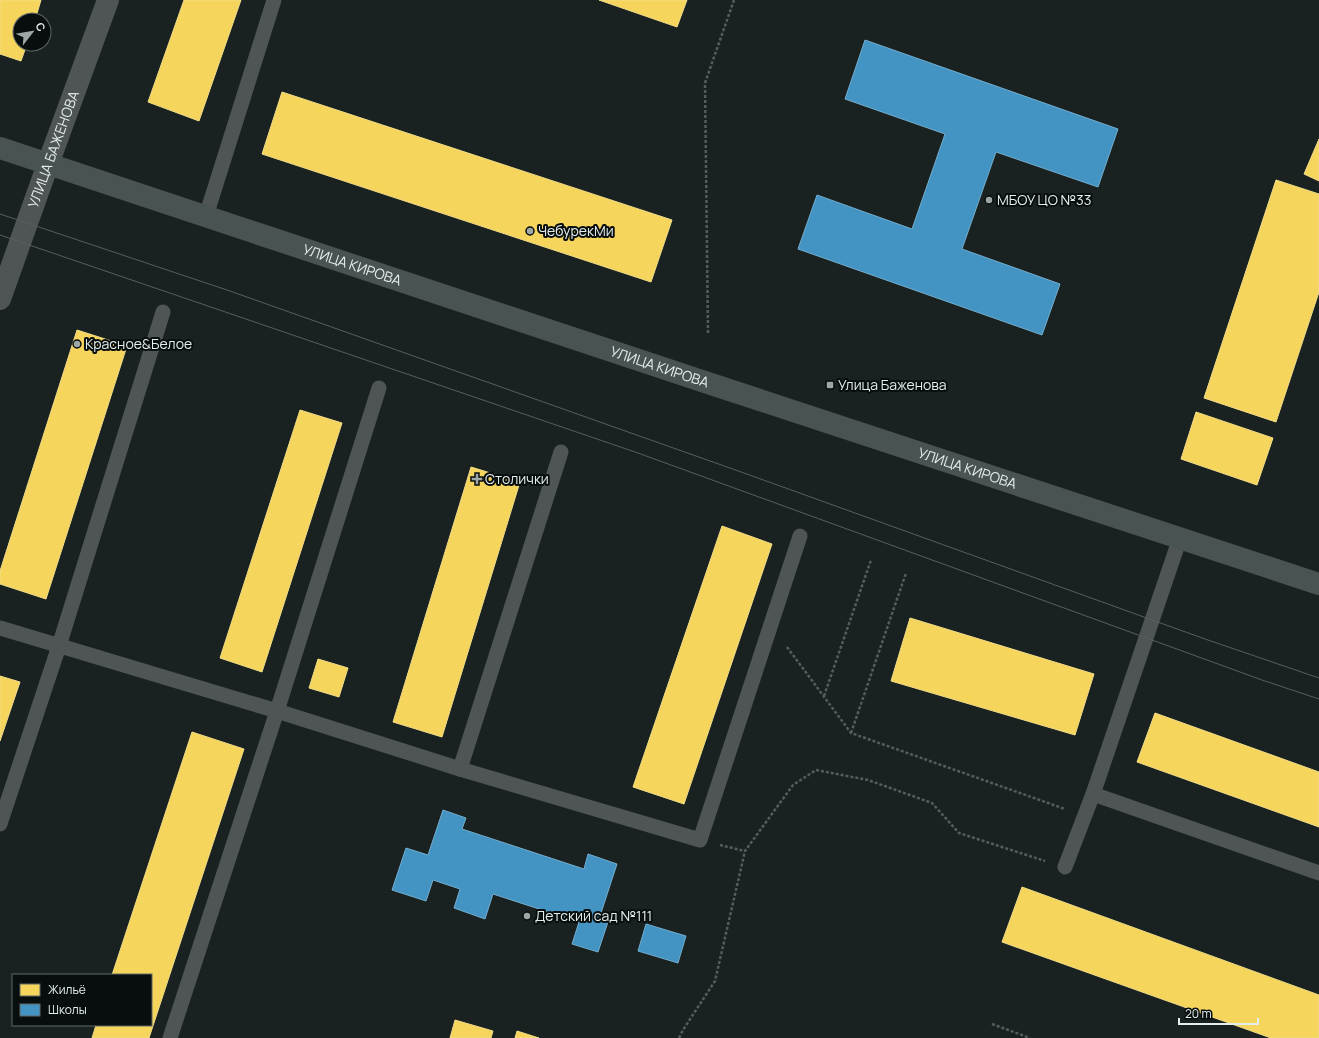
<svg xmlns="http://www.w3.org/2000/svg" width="1319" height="1038" viewBox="0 0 1319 1038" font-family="Manrope,sans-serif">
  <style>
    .homes { fill: #f6d55c; stroke: #f1dc87 }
    .schools { fill: #4393c3; stroke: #73aecf }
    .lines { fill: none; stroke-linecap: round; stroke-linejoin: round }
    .path { stroke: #565c5b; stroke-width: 2.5; stroke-dasharray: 3 2; stroke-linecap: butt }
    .lane { stroke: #4f5554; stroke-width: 15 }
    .street { stroke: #4f5554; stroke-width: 22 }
    .secondary { stroke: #4a5353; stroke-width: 22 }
    .tram { stroke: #585e5d; stroke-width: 1 }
    .poi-dot { fill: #9da7a5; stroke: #080e0d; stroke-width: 1.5 }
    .labels { text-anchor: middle; stroke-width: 4; stroke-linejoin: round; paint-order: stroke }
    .street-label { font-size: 14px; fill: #e4eeec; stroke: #080e0d }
    .poi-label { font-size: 14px; fill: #e4eeec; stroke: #080e0d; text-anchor: start }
  </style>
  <rect width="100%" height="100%" fill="#1a2221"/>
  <!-- homes -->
  <g class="homes">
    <path d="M 0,0 L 41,0 L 35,20 L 20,20 L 20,44 L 27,44 L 21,61 L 0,54 Z"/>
    <path d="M 184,0 L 241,0 L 199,121 L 148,102 Z"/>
    <path d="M 599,0 L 687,0 L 677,27 Z"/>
    <path d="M 282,92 L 672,220 L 651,282 L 262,154 Z"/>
    <path d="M 1319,139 L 1319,181 L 1304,174 Z"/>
    <path d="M 1276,180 L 1319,194 L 1319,292 L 1276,422 L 1204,398 Z"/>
    <path d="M 77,330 L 127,346 L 46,599 L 0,584 L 0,571 Z"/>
    <path d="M 300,410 L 342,423 L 262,672 L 220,658 Z"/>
    <path d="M 1196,412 L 1273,438 L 1257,485 L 1181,459 Z"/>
    <path d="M 471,467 L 520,482 L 442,737 L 393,722 Z"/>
    <path d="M 722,526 L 772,544 L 684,804 L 633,787 Z"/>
    <path d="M 910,618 L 1094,674 L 1075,735 L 891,681 Z"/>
    <path d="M 318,659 L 348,668 L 339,697 L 309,688 Z"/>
    <path d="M 0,676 L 20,682 L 0,741 Z"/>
    <path d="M 1155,713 L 1319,772 L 1319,827 L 1137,762 Z"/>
    <path d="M 192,732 L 244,749 L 149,1038 L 92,1038 L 96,1025 L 151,1025 L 151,975 L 112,975 Z"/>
    <path d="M 1022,887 L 1319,995 L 1319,1038 L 1271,1038 L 1002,942 Z"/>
    <path d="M 455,1020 L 493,1031 L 491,1038 L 450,1038 Z"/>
    <path d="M 517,1031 L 539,1038 L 515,1038 Z"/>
  </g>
  <!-- schools -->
  <g class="schools">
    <path d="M 865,40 L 1118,129 L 1098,187 L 996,152 L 962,249 L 1060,284 L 1042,335 L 798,249 L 817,195 L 912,229 L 945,134 L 845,99 Z"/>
    <path d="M 443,810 L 466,818 L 462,829 L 584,869 L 588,854 L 617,864 L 601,913 L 610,916 L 598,952 L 572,944 L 579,922 L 493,894 L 485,919 L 454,908 L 460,889 L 433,880 L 426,901 L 392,890 L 406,848 L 428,855 Z"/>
    <path d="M 646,924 L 686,936 L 678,963 L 638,951 Z"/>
  </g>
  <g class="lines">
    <!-- path -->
    <g class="path">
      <path d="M 708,333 L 705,83 L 734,0"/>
      <path d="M 787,647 L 851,733 L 1065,809"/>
      <path d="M 824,696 L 871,560"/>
      <path d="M 851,733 L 906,573"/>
      <path d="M 720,845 L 745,851"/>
      <path d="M 992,1024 L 1030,1038"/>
      <path d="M 679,1038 L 683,1030 L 715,981 L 745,851 L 793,785 L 816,770 L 868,780 L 932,803 L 959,833 L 1045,861"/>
    </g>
    <!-- lane -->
    <g class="lane">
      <path d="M 206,216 L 274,0"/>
      <path d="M 0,628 L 277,711 L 460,769 L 700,840 L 800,536"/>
      <path d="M 460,769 L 561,452"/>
      <path d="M 1093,794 L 1319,873"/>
      <path d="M 0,824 L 59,646 L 163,312"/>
      <path d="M 1065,867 L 1093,794 L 1180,538"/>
      <path d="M 170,1038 L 277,711 L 379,388"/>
    </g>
    <!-- street -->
    <path class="street" id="s1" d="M 0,299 L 48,164 L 108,0"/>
    <!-- secondary -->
    <path class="secondary" id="s2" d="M 0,148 L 714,385 L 1319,584"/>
    <!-- tram -->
    <g class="tram">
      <path d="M 0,214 L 227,290 L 744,473 L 1205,639 L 1319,678"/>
      <path d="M 0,235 L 638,453 L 1262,680 L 1319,699"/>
    </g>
  </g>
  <!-- markers -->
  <g class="poi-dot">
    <circle cx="989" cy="200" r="4"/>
    <circle cx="530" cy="231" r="4"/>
    <circle cx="77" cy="344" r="4"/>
    <rect x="826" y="381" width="8" height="8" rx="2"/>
    <path d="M475 473h4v4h4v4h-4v4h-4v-4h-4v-4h4z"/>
    <circle cx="527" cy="916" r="4"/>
  </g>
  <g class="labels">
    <!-- street labels -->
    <g class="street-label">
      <text dy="5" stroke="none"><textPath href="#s1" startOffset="159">УЛИЦА БАЖЕНОВА</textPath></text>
      <text dy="5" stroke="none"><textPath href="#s2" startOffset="371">УЛИЦА КИРОВА</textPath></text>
      <text dy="5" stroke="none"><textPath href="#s2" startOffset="695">УЛИЦА КИРОВА</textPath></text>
      <text dy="5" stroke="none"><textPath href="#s2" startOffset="1019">УЛИЦА КИРОВА</textPath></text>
    </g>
    <!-- poi labels -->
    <g class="poi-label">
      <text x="997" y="205">МБОУ ЦО №33</text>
      <text x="538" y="236">ЧебурекМи</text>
      <text x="85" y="349">Красное&amp;Белое</text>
      <text x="838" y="390">Улица Баженова</text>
      <text x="485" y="484">Столички</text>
      <text x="535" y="921">Детский сад №111</text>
    </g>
  </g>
  <!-- legend -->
  <rect x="12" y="974" width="140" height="52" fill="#080e0d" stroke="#606866"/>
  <rect x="20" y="984" width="20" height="12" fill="#f6d55c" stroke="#606866"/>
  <text x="48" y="994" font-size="12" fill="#e4eeec">Жильё</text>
  <rect x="20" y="1004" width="20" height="12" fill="#4393c3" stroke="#606866"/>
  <text x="48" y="1014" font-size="12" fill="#e4eeec">Школы</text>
  <!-- north arrow -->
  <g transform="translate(32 32) rotate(59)"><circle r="19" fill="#080e0d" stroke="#606866"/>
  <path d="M0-3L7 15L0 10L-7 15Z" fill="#9da7a5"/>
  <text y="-6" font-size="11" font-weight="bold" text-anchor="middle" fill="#e4eeec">С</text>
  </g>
  <!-- scale -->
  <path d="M1179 1018v6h79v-6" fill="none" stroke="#e4eeec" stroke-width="2"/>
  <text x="1185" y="1018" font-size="12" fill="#e4eeec" stroke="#080e0d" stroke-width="3" paint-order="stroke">20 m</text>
</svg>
